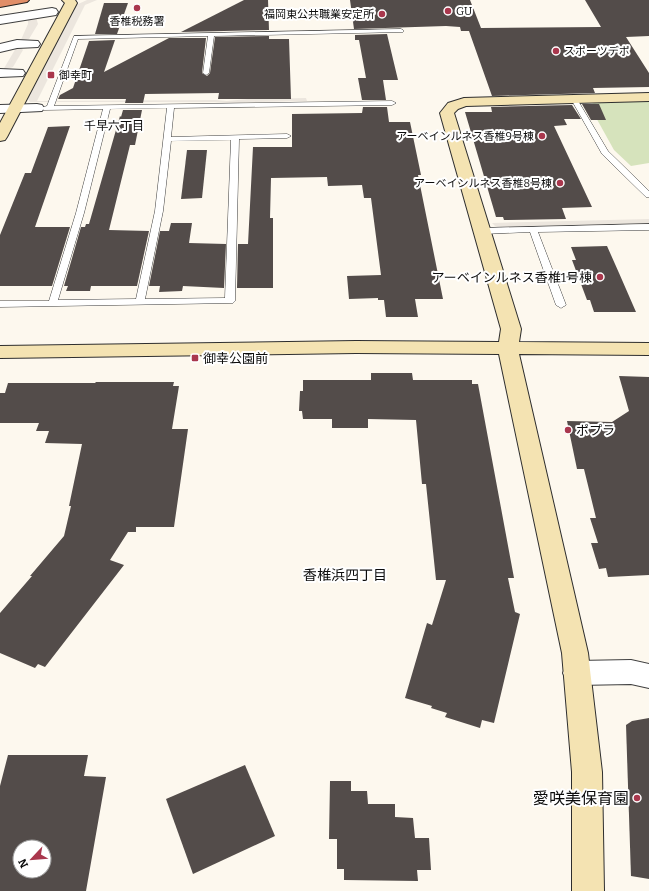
<svg xmlns="http://www.w3.org/2000/svg" width="649" height="891" viewBox="0 0 649 891" font-family="Bitter,'Noto Sans JP',serif">
  <style>
    .green { fill: #d6e3bc }
    .plaza { fill: #ece6de }
    .building { fill: #534c4a; fill-rule: evenodd }
    .lines { fill: none; stroke-linecap: round; stroke-linejoin: round }
    .lane-casing { stroke: #3f3f3f; stroke-width: 1 }
    .street-casing { stroke: #3f3f3f; stroke-width: 2 }
    .secondary-casing { stroke: #2e2e2e; stroke-width: 2 }
    .highway-casing { stroke: #1d1d1d; stroke-width: 2 }
    .lane { fill: #fff; fill-rule: evenodd }
    .street { fill: #fff; fill-rule: evenodd }
    .secondary { fill: #f4e3b2; fill-rule: evenodd }
    .highway { fill: #e18e68; fill-rule: evenodd }
    .poi-dot { fill: #a9374d; stroke: #fff; stroke-width: 1.5 }
    .labels { text-anchor: middle; stroke-width: 4; stroke-linejoin: round; paint-order: stroke }
    .far-poi-label { font-size: 11px; fill: #0c0c0c; stroke: #fff; text-anchor: start }
    .far-neighbourhood-label { font-size: 12px; fill: #0c0c0c; stroke: #fff }
    .poi-label { font-size: 13px; fill: #0c0c0c; stroke: #fff; text-anchor: start }
    .neighbourhood-label { font-size: 14px; fill: #0c0c0c; stroke: #fff }
    .near-poi-label { font-size: 16px; fill: #0c0c0c; stroke: #fff; text-anchor: end }
  </style>
  <rect width="100%" height="100%" fill="#fdf8ee"/>
  <!-- green -->
  <path class="green" d="M 649,101 L 649,163 L 631,166 L 614,150 L 589,105 L 597,102 Z"/>
  <!-- plaza -->
  <g class="plaza">
    <path d="M 87,0 L 97,0 L 85,5 L 37,101 L 216,100 L 227,101 L 248,99 L 306,98 L 307,101 L 247,102 L 231,104 L 214,102 L 30,102 L 28,99 L 76,5 Z"/>
    <path d="M 36,17 L 38,24 L 29,39 L 20,42 L 28,24 L 28,18 Z"/>
    <path d="M 20,47 L 23,50 L 13,67 L 3,70 L 16,48 Z"/>
    <path d="M 649,219 L 649,225 L 501,228 L 495,226 L 492,223 Z"/>
  </g>
  <!-- building -->
  <g class="building">
    <path d="M 244,0 L 268,0 L 269,30 L 181,32 Z"/>
    <path d="M 350,0 L 470,0 L 481,28 L 601,27 L 585,0 L 649,0 L 649,36 L 626,37 L 649,73 L 649,87 L 593,88 L 595,93 L 492,96 L 469,31 L 461,31 L 460,27 L 446,26 L 354,29 Z"/>
    <path d="M 104,3 L 128,3 L 117,34 L 95,34 Z"/>
    <path d="M 387,34 L 398,80 L 383,80 L 386,100 L 362,100 L 358,78 L 366,78 L 359,40 L 355,40 L 355,35 Z"/>
    <path d="M 269,36 L 269,39 L 289,39 L 291,99 L 218,99 L 219,93 L 145,94 L 143,103 L 125,103 L 126,99 L 58,99 L 60,95 L 73,88 L 89,41 L 115,40 L 104,72 L 169,38 L 206,38 L 202,73 L 207,76 L 210,73 L 215,37 Z"/>
    <path d="M 582,104 L 599,104 L 606,120 L 591,120 Z"/>
    <path d="M 572,105 L 581,119 L 564,119 L 567,125 L 554,126 L 592,207 L 562,208 L 566,219 L 504,220 L 503,217 L 496,217 L 465,112 L 492,112 L 491,107 Z"/>
    <path d="M 363,107 L 387,107 L 389,122 L 410,122 L 421,175 L 418,175 L 443,299 L 415,299 L 418,317 L 386,317 L 384,300 L 378,300 L 378,298 L 349,299 L 347,276 L 381,275 L 371,198 L 364,198 L 362,185 L 328,186 L 327,177 L 271,178 L 270,218 L 273,218 L 273,288 L 237,288 L 238,244 L 248,244 L 253,147 L 292,147 L 292,114 L 362,113 Z"/>
    <path d="M 123,110 L 142,110 L 135,145 L 130,145 L 109,230 L 149,231 L 137,286 L 91,286 L 90,291 L 66,291 L 68,286 L 64,286 L 81,227 L 85,227 L 86,224 L 89,224 L 120,116 L 121,117 Z"/>
    <path d="M 70,126 L 35,227 L 70,227 L 52,286 L 0,286 L 0,235 L 25,173 L 31,173 L 48,127 Z"/>
    <path d="M 187,150 L 207,150 L 202,198 L 181,199 Z"/>
    <path d="M 171,223 L 192,223 L 189,243 L 226,244 L 224,288 L 183,286 L 182,291 L 159,292 L 160,286 L 149,286 L 160,231 L 169,231 Z"/>
    <path d="M 607,246 L 619,273 L 636,312 L 594,312 L 590,300 L 587,300 L 572,260 L 576,260 L 571,247 Z"/>
    <path d="M 371,373 L 412,373 L 413,380 L 472,380 L 472,384 L 478,384 L 514,578 L 508,578 L 515,612 L 520,614 L 494,723 L 482,720 L 480,728 L 445,717 L 447,713 L 431,708 L 432,706 L 405,698 L 427,623 L 432,625 L 446,580 L 436,580 L 426,484 L 422,484 L 416,420 L 368,419 L 368,428 L 332,428 L 332,419 L 303,419 L 302,411 L 299,411 L 300,391 L 303,391 L 303,380 L 371,380 Z"/>
    <path d="M 619,376 L 649,377 L 649,575 L 608,577 L 606,568 L 599,569 L 591,543 L 598,543 L 590,518 L 596,518 L 584,469 L 577,469 L 567,421 L 612,422 L 629,411 Z"/>
    <path d="M 96,382 L 174,382 L 173,386 L 179,386 L 172,429 L 188,429 L 174,527 L 136,527 L 136,532 L 128,532 L 110,560 L 124,565 L 45,667 L 38,664 L 35,668 L 0,653 L 0,613 L 32,576 L 30,576 L 64,536 L 71,506 L 69,506 L 82,444 L 45,443 L 49,431 L 36,431 L 39,423 L 0,423 L 0,393 L 5,393 L 8,383 L 95,383 Z"/>
    <path d="M 649,718 L 649,879 L 631,876 L 626,725 L 632,721 Z"/>
    <path d="M 8,755 L 88,755 L 84,776 L 106,777 L 86,891 L 0,891 L 0,786 ZM 20,847 L 44,847 L 44,871 L 20,871 Z"/>
    <path d="M 245,765 L 275,836 L 193,874 L 166,799 Z"/>
    <path d="M 330,781 L 351,781 L 351,791 L 367,791 L 368,804 L 395,804 L 395,817 L 413,818 L 415,838 L 429,838 L 431,870 L 417,870 L 418,881 L 344,880 L 344,869 L 337,869 L 337,839 L 329,839 Z"/>
  </g>
  <g class="lines">
    <defs>
      <g id="lane">
        <path d="M 401,29 L 403,30 L 403,32 L 214,36 L 209,73 L 206,75 L 203,73 L 208,36 L 78,39 L 54,106 L 392,101 L 396,103 L 392,105 L 174,108 L 171,137 L 287,134 L 291,136 L 287,138 L 239,139 L 235,301 L 233,303 L 0,307 L 0,301 L 49,301 L 76,213 L 103,109 L 44,110 L 40,108 L 47,106 L 74,36 ZM 167,108 L 155,211 L 136,299 L 58,300 L 84,213 L 110,109 ZM 231,140 L 225,298 L 145,299 L 163,211 L 171,141 Z"/>
        <path d="M 574,97 L 577,99 L 608,151 L 649,191 L 649,197 L 646,197 L 602,154 L 571,99 Z"/>
        <path d="M 649,224 L 649,230 L 538,232 L 566,305 L 561,308 L 556,305 L 530,232 L 483,234 L 479,231 L 483,228 Z"/>
      </g>
      <g id="street">
        <path d="M 52,8 L 56,9 L 58,12 L 56,15 L 0,24 L 0,16 Z"/>
        <path d="M 17,40 L 38,41 L 40,44 L 38,47 L 17,48 L 0,52 L 0,44 Z"/>
        <path d="M 0,69 L 23,70 L 25,73 L 23,76 L 0,77 Z"/>
        <path d="M 37,104 L 42,105 L 44,108 L 42,111 L 0,113 L 0,105 Z"/>
        <path d="M 631,660 L 649,664 L 649,688 L 631,684 L 577,685 L 567,681 L 563,673 L 567,665 L 577,661 Z"/>
      </g>
      <g id="secondary">
        <path d="M 62,0 L 75,0 L 77,3 L 7,137 L 5,140 L 0,141 L 0,123 L 65,3 Z"/>
        <path d="M 649,93 L 649,101 L 466,106 L 458,109 L 454,113 L 521,329 L 519,342 L 649,343 L 649,355 L 519,354 L 588,653 L 602,772 L 604,891 L 572,891 L 572,772 L 562,653 L 499,354 L 356,353 L 0,358 L 0,346 L 356,341 L 499,342 L 501,329 L 440,113 L 448,103 L 464,98 Z"/>
      </g>
      <path id="highway" d="M 0,0 L 29,0 L 27,2 L 0,7 Z"/>
    </defs>
    <!-- lane casing -->
    <use href="#lane" class="lane-casing"/>
    <!-- street casing -->
    <use href="#street" class="street-casing"/>
    <!-- secondary casing -->
    <use href="#secondary" class="secondary-casing"/>
    <!-- highway casing -->
    <use href="#highway" class="highway-casing"/>
    <!-- lane -->
    <use href="#lane" class="lane"/>
    <!-- street -->
    <use href="#street" class="street"/>
    <!-- secondary -->
    <use href="#secondary" class="secondary"/>
    <!-- highway -->
    <use href="#highway" class="highway"/>
  </g>
  <!-- markers -->
  <g class="poi-dot">
    <circle cx="137" cy="8" r="4"/>
    <circle cx="448" cy="11" r="4"/>
    <circle cx="382" cy="14" r="4"/>
    <circle cx="556" cy="51" r="4"/>
    <rect x="47" y="71" width="8" height="8" rx="2"/>
    <circle cx="542" cy="136" r="4"/>
    <circle cx="560" cy="183" r="4"/>
    <circle cx="600" cy="277" r="4"/>
    <rect x="191" y="354" width="8" height="8" rx="2"/>
    <circle cx="568" cy="430" r="4"/>
    <circle cx="637" cy="798" r="4"/>
  </g>
  <g class="labels">
    <!-- far-poi labels -->
    <g class="far-poi-label">
      <text x="456" y="15">GU</text>
      <text x="374" y="18" text-anchor="end">福岡東公共職業安定所</text>
      <text x="137" y="25" text-anchor="middle">香椎税務署</text>
      <text x="564" y="55">スポーツデポ</text>
      <text x="59" y="79">御幸町</text>
      <text x="534" y="140" text-anchor="end">アーベインルネス香椎9号棟</text>
      <text x="552" y="187" text-anchor="end">アーベインルネス香椎8号棟</text>
    </g>
    <!-- far-neighbourhood labels -->
    <g class="far-neighbourhood-label">
      <text x="114" y="130">千早六丁目</text>
    </g>
    <!-- poi labels -->
    <g class="poi-label">
      <text x="592" y="282" text-anchor="end">アーベインルネス香椎1号棟</text>
      <text x="203" y="363">御幸公園前</text>
      <text x="576" y="435">ポプラ</text>
    </g>
    <!-- neighbourhood labels -->
    <g class="neighbourhood-label">
      <text x="345" y="580">香椎浜四丁目</text>
    </g>
    <!-- near-poi labels -->
    <g class="near-poi-label">
      <text x="629" y="804">愛咲美保育園</text>
    </g>
  </g>
  <!-- north arrow -->
  <g transform="translate(32 859) rotate(244)"><circle r="19" fill="#ffffff" stroke="#9e9e9e"/>
  <path d="M0-3L7 15L0 10L-7 15Z" fill="#a9374d"/>
  <text y="-6" font-size="11" font-weight="bold" text-anchor="middle" fill="#0c0c0c">N</text>
  </g>
</svg>
